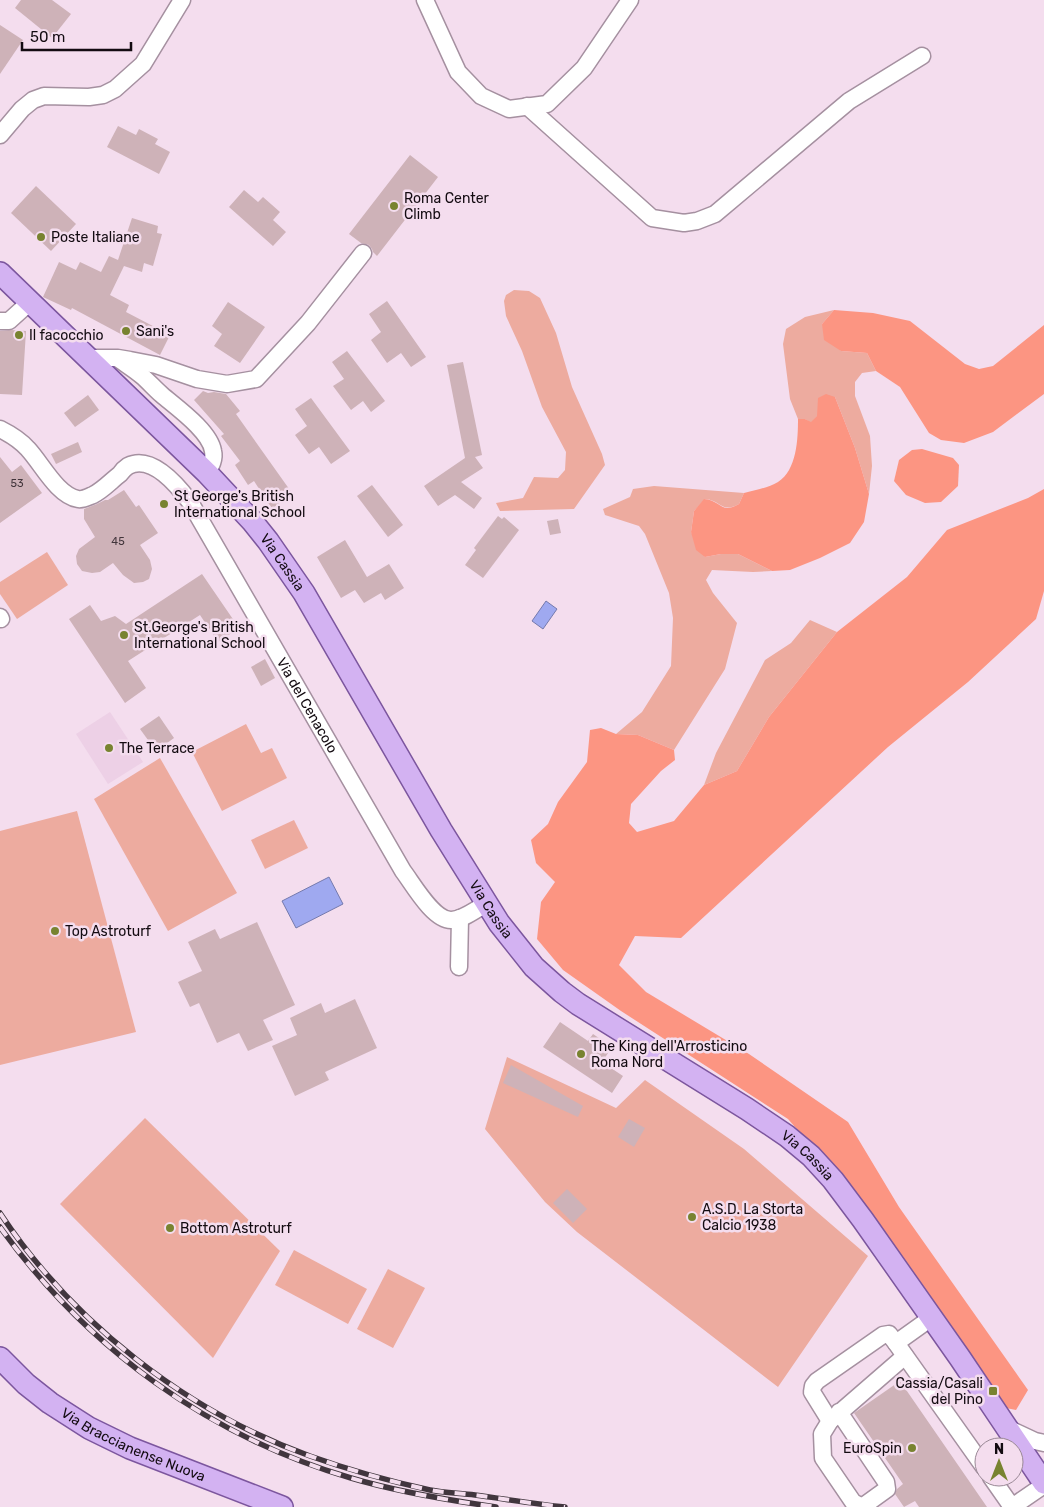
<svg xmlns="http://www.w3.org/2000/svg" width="1044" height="1507" viewBox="0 0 1044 1507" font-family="Rubik,sans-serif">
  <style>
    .built { fill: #edd0e6 }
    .green { fill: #edab9f }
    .forest { fill: #fc9582 }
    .water { fill: #9fa9f0; stroke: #757aad }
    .building { fill: #ceb2b8 }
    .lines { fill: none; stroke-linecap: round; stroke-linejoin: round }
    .minor-casing { stroke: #a590a0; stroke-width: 19 }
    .major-casing { stroke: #7c569e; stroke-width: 24 }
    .minor { stroke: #fff; stroke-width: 16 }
    .major { stroke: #d3b2f2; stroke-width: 21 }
    .rail-casing { stroke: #41363e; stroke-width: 5.5 }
    .rail { stroke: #f4ddee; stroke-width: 4; stroke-dasharray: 11; stroke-linecap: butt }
    .poi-dot { fill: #788330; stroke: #f4ddee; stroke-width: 2 }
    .labels { text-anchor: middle; stroke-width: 5; stroke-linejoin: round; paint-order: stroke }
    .number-label { font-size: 11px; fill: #42353b }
    .poi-label { font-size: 14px; fill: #130b11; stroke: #f4ddee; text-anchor: start }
    .street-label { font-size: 14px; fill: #130b11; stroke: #f4ddee }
  </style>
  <rect width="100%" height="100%" fill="#f4ddee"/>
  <!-- built -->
  <path class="built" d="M 110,712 L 143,762 L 108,784 L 76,734 Z"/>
  <!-- green -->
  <g class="green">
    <path d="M 514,290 L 529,291 L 540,298 L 556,333 L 572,387 L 602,454 L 605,465 L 574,509 L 500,511 L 496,503 L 523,498 L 534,477 L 558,478 L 565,470 L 566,452 L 542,407 L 522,351 L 506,316 L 504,301 L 506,295 Z"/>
    <path d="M 834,310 L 822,324 L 841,351 L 867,353 L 876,371 L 862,373 L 855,382 L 855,396 L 870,436 L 872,466 L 869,494 L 855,448 L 835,397 L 811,423 L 805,419 L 798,419 L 790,399 L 783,344 L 786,329 L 805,317 Z"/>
    <path d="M 654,486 L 744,493 L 739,504 C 721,514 721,500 705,499 L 694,511 L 691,532 L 705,557 L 721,554 L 738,554 L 772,571 L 753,572 L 712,570 L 706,580 L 713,593 L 737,623 L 725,669 L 674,750 L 638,735 L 616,734 L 642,712 L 671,666 L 673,618 L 669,593 L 645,534 L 639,526 L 605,515 L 603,509 L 630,497 L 633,489 Z"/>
    <path d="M 47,552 L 68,585 L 17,619 L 0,594 L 0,582 Z"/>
    <path d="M 810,620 L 837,632 L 769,717 L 737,771 L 704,785 L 716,753 L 765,660 L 791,643 Z"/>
    <path d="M 246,724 L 261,753 L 272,748 L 287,778 L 222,811 L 192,752 Z"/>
    <path d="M 160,758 L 237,893 L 168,931 L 94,799 Z"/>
    <path d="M 77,811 L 136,1032 L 0,1065 L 0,831 Z"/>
    <path d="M 294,820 L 308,848 L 265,869 L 251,840 Z"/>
    <path d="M 507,1057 L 616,1108 L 645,1080 L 744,1149 L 868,1256 L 778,1387 L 577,1232 L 545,1202 L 485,1129 Z"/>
    <path d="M 145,1118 L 280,1251 L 213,1358 L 60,1204 Z"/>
    <path d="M 294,1250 L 367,1289 L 348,1324 L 275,1285 Z"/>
    <path d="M 388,1269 L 425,1288 L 393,1348 L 357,1329 Z"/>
  </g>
  <!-- forest -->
  <g class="forest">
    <path d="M 834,310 L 873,313 L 910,321 L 965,364 L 979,369 L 993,366 L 1044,325 L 1044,394 L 993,432 L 964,443 L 941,440 L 929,433 L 900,387 L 876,371 L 867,353 L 841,351 L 824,340 L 822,324 Z"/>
    <path d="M 826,394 L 835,397 L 855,448 L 869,494 L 864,522 L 850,543 L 820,558 L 790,570 L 772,571 L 738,554 L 721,554 L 705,557 L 696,550 L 691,532 L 694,511 L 704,499 C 721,500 721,515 739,504 L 744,493 C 755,490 768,488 778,482 C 797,470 798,439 798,419 L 805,419 L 811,422 L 817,416 L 818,398 Z"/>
    <path d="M 922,449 L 953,458 L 959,465 L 958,486 L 941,502 L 925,503 L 906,495 L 894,481 L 899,460 L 912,450 Z"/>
    <path d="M 1044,489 L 1044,591 L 1036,619 L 968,682 L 888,747 L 681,938 L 635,936 L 619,965 L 646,992 L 749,1054 L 848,1122 L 899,1207 L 1028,1390 L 1016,1410 L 996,1406 L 816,1151 L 788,1119 L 621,1011 L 563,970 L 537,939 L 541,902 L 555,882 L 536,863 L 531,840 L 548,824 L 558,802 L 587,762 L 590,730 L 601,728 L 616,734 L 638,735 L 674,750 L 675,760 L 661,771 L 631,804 L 629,823 L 637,832 L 674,821 L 704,785 L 737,771 L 769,717 L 837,632 L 907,577 L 947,530 L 1028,498 Z"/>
  </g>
  <!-- water -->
  <g class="water">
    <path d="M 546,601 L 557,609 L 543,629 L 532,621 Z"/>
    <path d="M 329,877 L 343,904 L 296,928 L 282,901 Z"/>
  </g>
  <!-- building -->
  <g class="building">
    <path d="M 21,0 L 52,0 L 71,14 L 52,38 L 15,8 Z"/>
    <path d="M 0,25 L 23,40 L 0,74 Z"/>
    <path d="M 118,126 L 136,135 L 139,129 L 158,139 L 155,144 L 170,152 L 159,174 L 107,147 Z"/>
    <path d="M 410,155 L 438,177 L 377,256 L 373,252 L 372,249 L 369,245 L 361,243 L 349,234 Z"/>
    <path d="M 36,186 L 76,224 L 51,251 L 11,213 Z"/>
    <path d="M 244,190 L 258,202 L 263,197 L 280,212 L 273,220 L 286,232 L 273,246 L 229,207 Z"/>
    <path d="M 132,218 L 158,226 L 157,233 L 162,234 L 153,266 L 144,263 L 142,272 L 124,266 L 110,295 L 129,305 L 126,312 L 170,335 L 160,355 L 72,308 L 71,310 L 43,297 L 59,262 L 76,270 L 80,262 L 101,272 L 109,256 L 118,260 Z"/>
    <path d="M 387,301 L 426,357 L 411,367 L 401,353 L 387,363 L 371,340 L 381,332 L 369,314 Z"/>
    <path d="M 228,302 L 265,327 L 240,363 L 214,346 L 222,334 L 212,326 Z"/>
    <path d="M 11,330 L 26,331 L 22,395 L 0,394 L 0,331 Z"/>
    <path d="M 347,351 L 385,401 L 371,412 L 363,401 L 351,410 L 333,386 L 344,379 L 332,362 Z"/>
    <path d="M 463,362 L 482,455 L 475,457 L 483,468 L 461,482 L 482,498 L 474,509 L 455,495 L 438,506 L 424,486 L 465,458 L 447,365 Z"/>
    <path d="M 203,391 L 208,393 L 214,392 L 226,394 L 240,411 L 236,414 L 292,493 L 272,509 L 254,481 L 248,485 L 235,465 L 240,461 L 221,436 L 224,434 L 194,400 Z"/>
    <path d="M 88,395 L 99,410 L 75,427 L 64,413 Z"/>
    <path d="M 311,398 L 350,451 L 331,464 L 319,447 L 309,454 L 295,435 L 307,426 L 295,409 Z"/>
    <path d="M 78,442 L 82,452 L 56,464 L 51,454 Z"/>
    <path d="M 0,457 L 12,472 L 21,465 L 42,493 L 0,523 Z"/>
    <path d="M 372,485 L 403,525 L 388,537 L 357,496 Z"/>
    <path d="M 124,490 L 136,507 L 139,505 L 158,533 L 140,545 L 150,560 L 152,569 L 149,579 L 143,582 L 134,583 L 123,575 L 113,563 L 100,572 L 92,573 L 82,571 L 77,564 L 76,556 L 79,549 L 95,537 L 84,519 L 84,509 L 97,504 L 105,500 L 108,500 Z"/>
    <path d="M 498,516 L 502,519 L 504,517 L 519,530 L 483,578 L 465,565 L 476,550 L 474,548 Z"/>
    <path d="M 558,519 L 561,533 L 550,535 L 547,521 Z"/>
    <path d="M 345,540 L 367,577 L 389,564 L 404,588 L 385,600 L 381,593 L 364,603 L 355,590 L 341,598 L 317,557 Z"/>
    <path d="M 202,574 L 239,628 L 218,642 L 200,615 L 128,661 L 146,688 L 125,703 L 69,619 L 90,605 L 101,621 L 115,616 L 126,624 Z"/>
    <path d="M 265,659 L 275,678 L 261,686 L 251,667 Z"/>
    <path d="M 159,716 L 174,738 L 156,751 L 140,729 Z"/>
    <path d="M 257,922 L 295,1005 L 263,1020 L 273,1040 L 248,1051 L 239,1033 L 217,1043 L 199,1003 L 190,1007 L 178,982 L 202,971 L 188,942 L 215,929 L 220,939 Z"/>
    <path d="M 355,999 L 377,1048 L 325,1072 L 329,1080 L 295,1096 L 272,1046 L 297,1035 L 290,1018 L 321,1003 L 325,1013 Z"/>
    <path d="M 560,1022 L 588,1041 L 593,1034 L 612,1047 L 602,1062 L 623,1076 L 612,1093 L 543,1047 Z"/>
    <path d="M 511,1065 L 583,1106 L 578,1117 L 503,1083 Z"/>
    <path d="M 629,1119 L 645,1128 L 634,1147 L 618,1137 Z"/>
    <path d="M 567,1189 L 587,1209 L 573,1223 L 553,1203 Z"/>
    <path d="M 900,1381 L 987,1507 L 919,1507 L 915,1501 L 904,1507 L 895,1494 L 897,1489 L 903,1484 L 854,1413 Z"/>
  </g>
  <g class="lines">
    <defs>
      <g id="minor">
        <path d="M 425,0 L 458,72 L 481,96 L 509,109 L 547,104 L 584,68 L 630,0"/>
        <path d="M 527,106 L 652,218 L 684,223 L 697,221 L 715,214 L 849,101 L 922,56"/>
        <path d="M 0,135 L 22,109 L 33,100 L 44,96 L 89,97 L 103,95 L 115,89 L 143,64 L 182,0"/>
        <path d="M 0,321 L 9,321 L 30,302"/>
        <path d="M 87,358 L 118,358 L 130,360 L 156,365 L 197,379 L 227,384 L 256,379 L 308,323 L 363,253"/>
        <path d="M 120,360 C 127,365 135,370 142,376 C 149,382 155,389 162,395 C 176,407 210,431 213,451 C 215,459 211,466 207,473"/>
        <path id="s1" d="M 0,429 C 10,434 20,440 28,449 C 42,464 57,495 78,499 C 83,500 88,497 93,495 C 103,490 111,481 120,474 C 122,471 125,468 128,466 C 152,454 178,486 190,502 L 403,871 C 413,884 433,920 451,920 C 463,920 476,909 486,904"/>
        <path d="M 0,617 L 1,619"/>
        <path d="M 459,967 L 460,918"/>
        <path d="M 896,1343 L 931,1318"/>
        <path d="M 839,1412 L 886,1482 L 887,1489 L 862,1507"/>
        <path d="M 830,1421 L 812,1392 L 813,1386 L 817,1381 L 883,1335 L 889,1334 L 896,1343 L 984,1467"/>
        <path d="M 1007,1428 L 1035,1441 L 1044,1443"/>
        <path d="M 991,1477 L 1012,1507"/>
        <path d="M 862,1507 L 853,1502 L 823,1458 L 822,1434 L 830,1421 L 905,1356"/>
        <path d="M 1012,1507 L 1044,1485"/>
      </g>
      <g id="major">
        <path id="s2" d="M 0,273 L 207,473 L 252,521 L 268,541 L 304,593 L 441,830 L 499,923 L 534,967 L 562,992 L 578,1004 L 747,1109 L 787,1136 L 811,1156 L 833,1180 L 863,1220 L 960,1358 L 1044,1483"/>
        <path id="s3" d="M 0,1358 L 26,1384 L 50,1403 L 89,1428 L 130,1448 L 282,1507"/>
      </g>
    </defs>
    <!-- minor casing -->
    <use href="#minor" class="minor-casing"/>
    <!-- major casing -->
    <use href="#major" class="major-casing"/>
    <!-- minor -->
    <use href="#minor" class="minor"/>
    <!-- major -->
    <use href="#major" class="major"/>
    <defs>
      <g id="rail">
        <path d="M 0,1213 C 72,1322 187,1412 310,1456 C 349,1470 389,1481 430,1490 C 445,1493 460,1493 475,1495 C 505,1499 535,1504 565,1507"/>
        <path d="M 0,1227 C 87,1348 208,1436 351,1478 C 398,1492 447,1500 496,1507"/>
      </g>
    </defs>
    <!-- rail casing -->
    <use href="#rail" class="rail-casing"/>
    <!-- rail -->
    <use href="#rail" class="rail"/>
  </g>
  <!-- markers -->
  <g class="poi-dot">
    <circle cx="394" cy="206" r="5"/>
    <circle cx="41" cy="237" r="5"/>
    <circle cx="126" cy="331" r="5"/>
    <circle cx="19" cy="335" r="5"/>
    <circle cx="164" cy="504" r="5"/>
    <circle cx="124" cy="635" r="5"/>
    <circle cx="109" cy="748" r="5"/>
    <circle cx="55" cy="931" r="5"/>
    <circle cx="581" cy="1054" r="5"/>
    <circle cx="692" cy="1217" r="5"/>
    <circle cx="170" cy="1228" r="5"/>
    <rect x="988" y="1386" width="10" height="10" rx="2.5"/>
    <circle cx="912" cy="1448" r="5"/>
  </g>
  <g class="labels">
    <!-- number labels -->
    <g class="number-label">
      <text x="17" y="487">53</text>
      <text x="118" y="545">45</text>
    </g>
    <!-- poi labels -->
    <g class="poi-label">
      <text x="404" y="203">Roma Center<tspan x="404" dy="16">Climb</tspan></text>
      <text x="51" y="242">Poste Italiane</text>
      <text x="136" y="336">Sani's</text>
      <text x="29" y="340">Il facocchio</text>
      <text x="174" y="501">St George's British<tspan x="174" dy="16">International School</tspan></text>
      <text x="134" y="632">St.George's British<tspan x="134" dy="16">International School</tspan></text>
      <text x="119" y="753">The Terrace</text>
      <text x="65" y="936">Top Astroturf</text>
      <text x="591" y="1051">The King dell'Arrosticino<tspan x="591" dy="16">Roma Nord</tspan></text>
      <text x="702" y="1214">A.S.D. La Storta<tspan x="702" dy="16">Calcio 1938</tspan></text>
      <text x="180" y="1233">Bottom Astroturf</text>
      <text x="983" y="1388" text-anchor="end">Cassia/Casali<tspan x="983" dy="16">del Pino</tspan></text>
      <text x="902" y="1453" text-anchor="end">EuroSpin</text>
    </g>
    <!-- street labels -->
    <g class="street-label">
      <text dy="5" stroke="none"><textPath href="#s2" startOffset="405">Via Cassia</textPath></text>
      <text dy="5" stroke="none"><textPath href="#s1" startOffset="480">Via del Cenacolo</textPath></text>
      <text dy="5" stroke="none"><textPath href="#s2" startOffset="810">Via Cassia</textPath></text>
      <text dy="5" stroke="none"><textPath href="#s2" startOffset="1215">Via Cassia</textPath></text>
      <text dy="5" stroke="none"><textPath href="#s3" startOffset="161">Via Braccianense Nuova</textPath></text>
    </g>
  </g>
  <!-- north arrow -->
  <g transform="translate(999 1462)"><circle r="24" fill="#f4ddee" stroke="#9a8996"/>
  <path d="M0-4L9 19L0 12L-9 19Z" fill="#788330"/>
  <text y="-8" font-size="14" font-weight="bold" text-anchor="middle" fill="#130b11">N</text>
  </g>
  <!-- scale -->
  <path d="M22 42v8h109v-8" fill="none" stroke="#130b11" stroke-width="2.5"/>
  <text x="30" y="42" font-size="15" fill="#130b11" stroke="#f4ddee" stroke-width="4" paint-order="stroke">50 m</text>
</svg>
